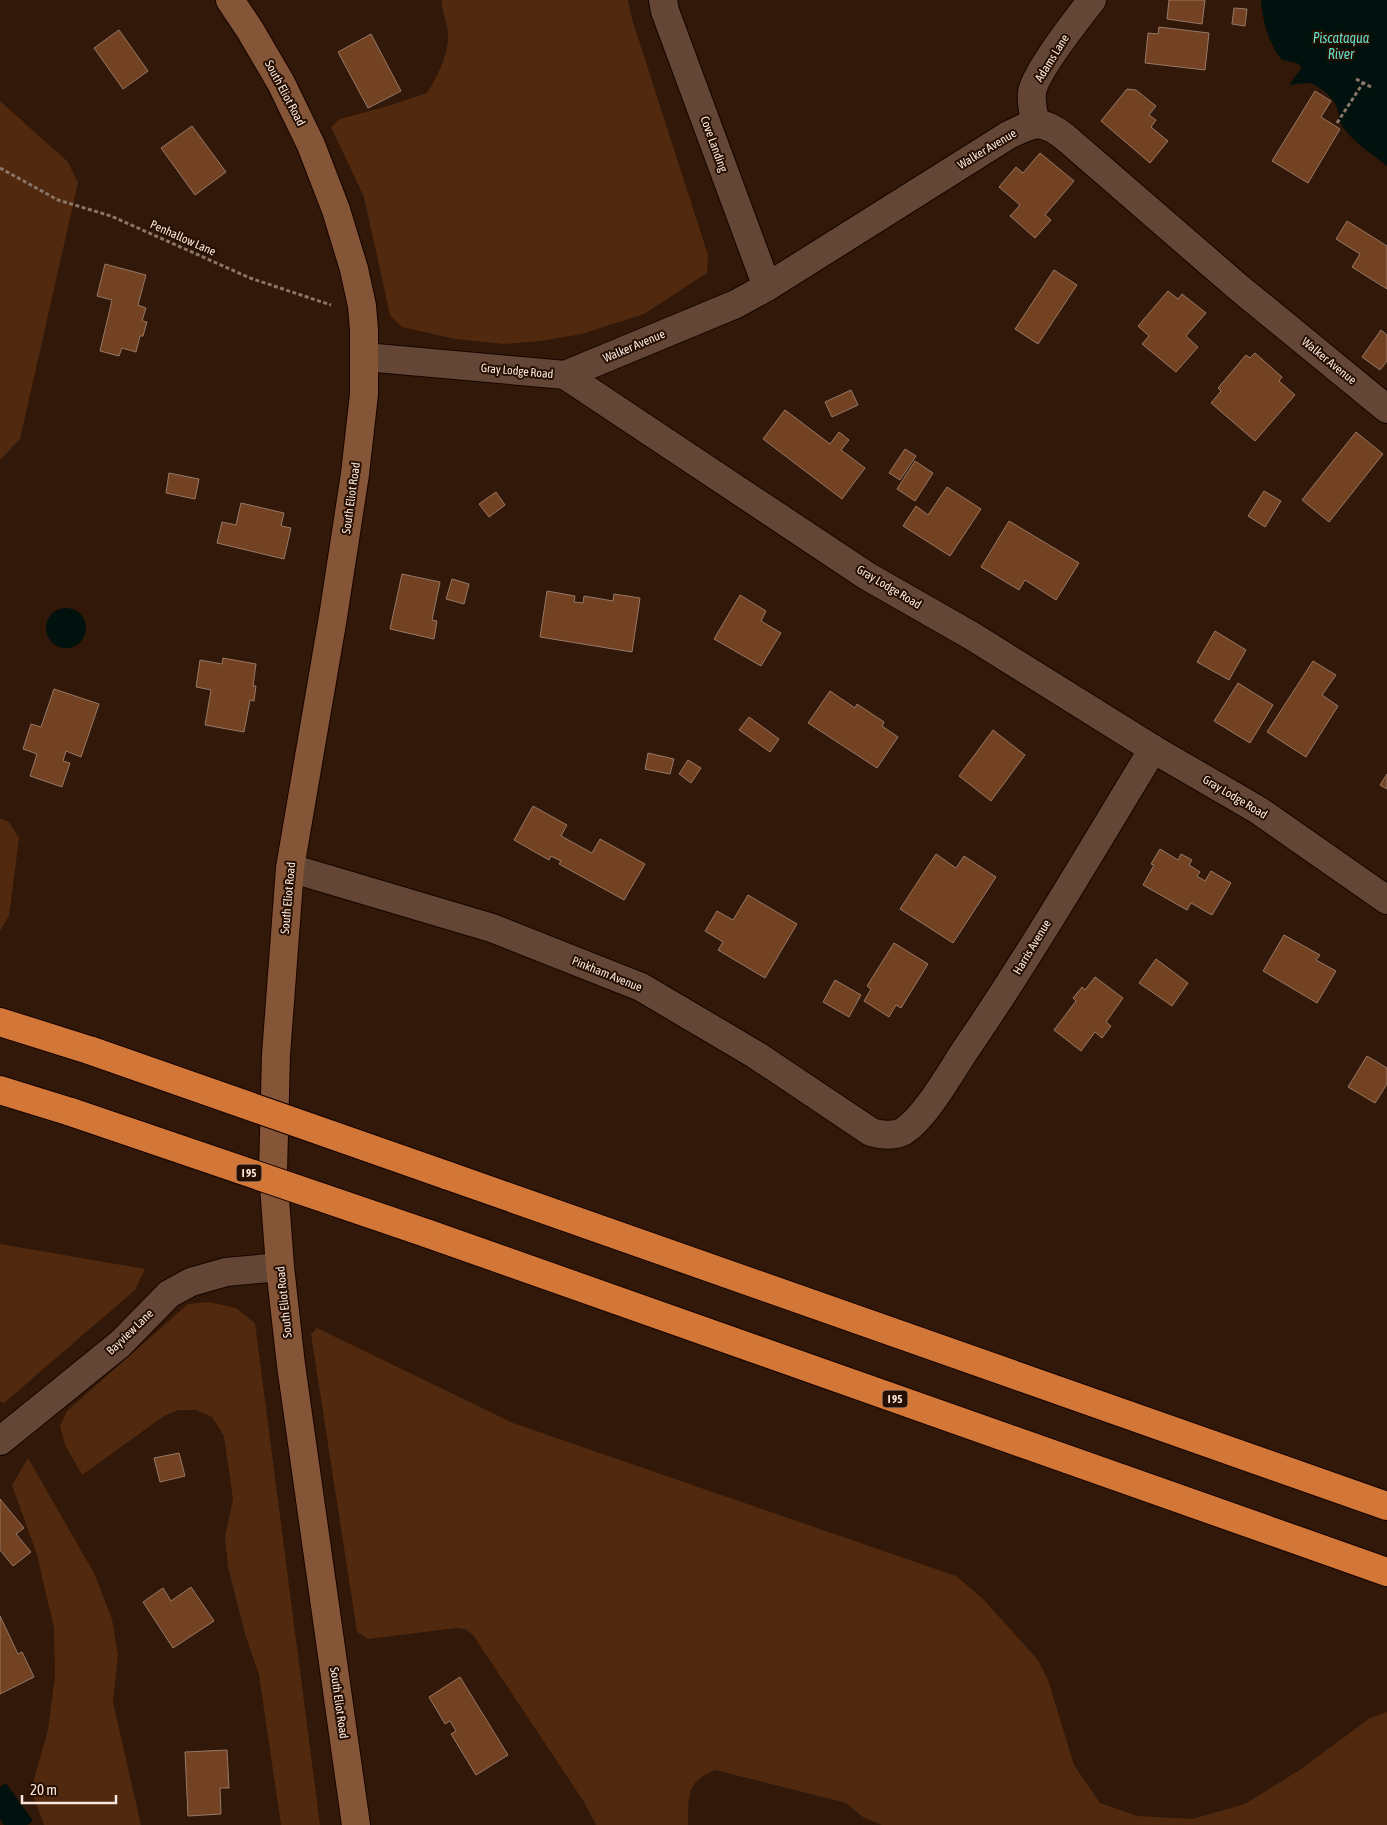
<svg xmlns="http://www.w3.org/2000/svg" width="1387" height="1825" viewBox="0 0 1387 1825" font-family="'Asap Condensed',sans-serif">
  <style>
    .green { fill: #50290e }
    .water { fill: #00110e }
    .building { fill: #724222; stroke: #977866 }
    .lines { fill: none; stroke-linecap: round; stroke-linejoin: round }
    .street-casing { stroke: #170300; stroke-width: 30 }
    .secondary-casing { stroke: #170300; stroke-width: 30 }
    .highway-casing { stroke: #170300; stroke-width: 30 }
    .path { stroke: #8a7567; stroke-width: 3; stroke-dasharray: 4 2.5; stroke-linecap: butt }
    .street { stroke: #634635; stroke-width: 28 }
    .secondary { stroke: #845536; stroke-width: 28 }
    .highway { stroke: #d27738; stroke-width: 28 }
    .highway-bridge-casing { stroke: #170300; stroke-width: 30; stroke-linecap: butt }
    .highway-bridge { stroke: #d27738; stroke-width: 28 }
    .labels { text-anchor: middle; stroke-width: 4; stroke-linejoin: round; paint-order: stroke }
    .shield { fill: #260f01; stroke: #baa69b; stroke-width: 1 }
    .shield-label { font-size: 11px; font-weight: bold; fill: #f9e7dd }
    .street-label { font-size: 12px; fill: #f9e7dd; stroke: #260f01 }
    .water-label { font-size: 14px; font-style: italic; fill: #65ddcf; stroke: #260f01 }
  </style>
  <rect width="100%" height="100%" fill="#311808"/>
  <!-- green -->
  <g class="green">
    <path d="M 442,0 L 628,0 L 632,19 L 708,255 L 707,273 L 644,314 L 582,334 L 541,341 L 504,344 L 455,339 L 402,327 L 390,315 L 364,197 L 331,127 L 340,119 L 388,106 L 427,93 C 437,76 449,55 448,34 C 448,22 441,12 442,0 Z"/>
    <path d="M 0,101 L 68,162 L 78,183 L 20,439 L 0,460 Z"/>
    <path d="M 0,818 L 9,822 L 19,838 L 9,916 L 0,931 Z"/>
    <path d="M 0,1244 L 145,1269 L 135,1290 L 4,1403 L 0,1401 Z"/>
    <path d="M 209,1302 L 236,1308 L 255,1323 L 320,1825 L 281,1825 L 259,1675 L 245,1634 L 228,1567 L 225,1537 L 233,1499 L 224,1436 L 212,1417 L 196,1410 L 178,1410 L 164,1416 L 82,1475 L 65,1445 L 60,1426 L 67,1411 L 188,1304 Z"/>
    <path d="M 317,1328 L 513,1423 L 956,1576 L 984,1600 L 1038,1660 L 1048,1680 L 1074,1765 L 1100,1803 L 1137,1816 L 1192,1819 L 1245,1804 L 1301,1769 L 1370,1718 L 1387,1712 L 1387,1825 L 882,1825 L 863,1817 L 846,1803 L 715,1770 C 685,1782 689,1797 688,1825 L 596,1825 L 584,1802 L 473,1635 L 465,1629 L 457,1628 L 368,1639 L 357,1632 L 311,1334 Z"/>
    <path d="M 28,1458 L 94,1573 L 112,1619 L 118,1655 L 113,1702 L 141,1825 L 44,1825 L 31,1790 L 48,1730 L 55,1676 L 54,1628 L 37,1555 L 12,1485 Z"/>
  </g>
  <!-- water -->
  <g class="water">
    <path d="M 1261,0 L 1387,0 L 1387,166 C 1372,154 1354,143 1343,127 C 1339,122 1339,114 1337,108 C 1335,99 1319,85 1309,83 C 1303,83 1295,84 1289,85 L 1302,67 L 1297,63 L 1282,60 C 1268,42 1263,22 1261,0 Z"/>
    <circle cx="66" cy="628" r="20"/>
    <path d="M 6,1783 L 33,1821 L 27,1825 L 4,1825 L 0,1819 L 0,1787 Z"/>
  </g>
  <!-- building -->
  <g class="building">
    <path d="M 1169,0 L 1205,0 L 1202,24 L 1167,19 Z"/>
    <path d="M 1234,8 L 1247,9 L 1245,26 L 1232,24 Z"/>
    <path d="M 1159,27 L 1209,33 L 1205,70 L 1145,63 L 1148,33 L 1158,34 Z"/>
    <path d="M 119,30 L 148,71 L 123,89 L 94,48 Z"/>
    <path d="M 371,34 L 401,91 L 368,108 L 338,52 Z"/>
    <path d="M 1127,89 L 1136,90 L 1156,106 L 1149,115 L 1156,120 L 1151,127 L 1168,141 L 1150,163 L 1101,121 Z"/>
    <path d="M 1315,91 L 1331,101 L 1321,117 L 1340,129 L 1308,183 L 1272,161 Z"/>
    <path d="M 192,126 L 226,172 L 195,195 L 161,148 Z"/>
    <path d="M 1040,153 L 1074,181 L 1045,215 L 1051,220 L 1035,238 L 1010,216 L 1020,205 L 999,187 L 1016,167 L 1023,173 Z"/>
    <path d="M 1347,221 L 1387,246 L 1387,289 L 1352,267 L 1360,254 L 1336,239 Z"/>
    <path d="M 105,264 L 146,275 L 138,305 L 146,308 L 142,321 L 147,322 L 143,336 L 140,336 L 136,352 L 122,348 L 119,356 L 100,351 L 112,300 L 97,296 Z"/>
    <path d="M 1054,270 L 1077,285 L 1038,344 L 1015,329 Z"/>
    <path d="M 1168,291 L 1178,299 L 1182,294 L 1206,313 L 1186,336 L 1198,347 L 1176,372 L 1142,344 L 1149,336 L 1138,326 Z"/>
    <path d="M 1381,330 L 1387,335 L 1387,361 L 1380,370 L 1362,357 Z"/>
    <path d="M 1255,353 L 1282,377 L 1279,381 L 1295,395 L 1255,441 L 1211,403 L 1221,391 L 1218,388 L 1246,355 L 1250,358 Z"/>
    <path d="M 851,390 L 858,405 L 832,417 L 825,402 Z"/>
    <path d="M 785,410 L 830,444 L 839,432 L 849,440 L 841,450 L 865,468 L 842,499 L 763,439 Z"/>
    <path d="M 1356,432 L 1383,454 L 1329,522 L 1302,500 Z"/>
    <path d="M 905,449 L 916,456 L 900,480 L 889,473 Z"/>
    <path d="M 915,461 L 933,473 L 915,501 L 897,489 Z"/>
    <path d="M 169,473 L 199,479 L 195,499 L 166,493 Z"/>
    <path d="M 947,487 L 981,509 L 950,556 L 903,526 L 916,506 L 928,515 Z"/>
    <path d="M 1264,491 L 1281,501 L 1265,527 L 1248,516 Z"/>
    <path d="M 496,492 L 505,505 L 489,517 L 479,504 Z"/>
    <path d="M 241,503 L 284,513 L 281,526 L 291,528 L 284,559 L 217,543 L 222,522 L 236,525 Z"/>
    <path d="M 1009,521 L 1079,563 L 1056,600 L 1025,580 L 1019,590 L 981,567 Z"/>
    <path d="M 402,574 L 440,582 L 432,620 L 437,621 L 434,639 L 390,629 Z"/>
    <path d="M 452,579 L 469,584 L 464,604 L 446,599 Z"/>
    <path d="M 547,591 L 575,596 L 574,602 L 583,603 L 584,596 L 613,601 L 614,594 L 640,598 L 632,652 L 540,637 Z"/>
    <path d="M 740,595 L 766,611 L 761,621 L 781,633 L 761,666 L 714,639 Z"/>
    <path d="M 1215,631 L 1246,650 L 1229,680 L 1197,662 Z"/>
    <path d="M 223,658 L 256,664 L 253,686 L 256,686 L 254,701 L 250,700 L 244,732 L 205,725 L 211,690 L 196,687 L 200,660 L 222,664 Z"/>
    <path d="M 1313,661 L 1336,675 L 1322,695 L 1338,706 L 1306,757 L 1267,732 Z"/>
    <path d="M 1238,683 L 1273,705 L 1250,743 L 1214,721 Z"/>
    <path d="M 54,689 L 99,704 L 81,757 L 66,751 L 63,761 L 70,763 L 62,787 L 30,776 L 37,754 L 23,749 L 31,724 L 41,727 Z"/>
    <path d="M 830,691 L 855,708 L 857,704 L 884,722 L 882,726 L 898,737 L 877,768 L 808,723 Z"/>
    <path d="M 749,717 L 779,739 L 770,752 L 739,730 Z"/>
    <path d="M 993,730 L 1025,755 L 991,801 L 959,776 Z"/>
    <path d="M 648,753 L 674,759 L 670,774 L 645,769 Z"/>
    <path d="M 688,760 L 701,768 L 691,783 L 679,774 Z"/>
    <path d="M 1387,774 L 1387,789 L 1380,785 Z"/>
    <path d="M 533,806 L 567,825 L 561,836 L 592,853 L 600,839 L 645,864 L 624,900 L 559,864 L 561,861 L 551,856 L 549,860 L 514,840 Z"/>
    <path d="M 1160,849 L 1178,860 L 1181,854 L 1192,860 L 1189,865 L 1200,872 L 1197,876 L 1205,881 L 1211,871 L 1231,883 L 1212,915 L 1191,903 L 1187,910 L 1143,885 L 1154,865 L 1151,864 Z"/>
    <path d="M 936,854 L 956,868 L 964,856 L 996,877 L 953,943 L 900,909 Z"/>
    <path d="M 748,895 L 797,924 L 765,978 L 718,950 L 723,942 L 705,931 L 717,911 L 733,920 Z"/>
    <path d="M 1284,935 L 1320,955 L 1316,960 L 1336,971 L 1317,1003 L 1263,971 Z"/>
    <path d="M 894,943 L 928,964 L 901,1008 L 896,1005 L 889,1017 L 864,1001 L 871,989 L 867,986 Z"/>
    <path d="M 1156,959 L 1188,983 L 1172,1006 L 1139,983 Z"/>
    <path d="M 1095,977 L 1123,998 L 1106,1022 L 1111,1026 L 1102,1038 L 1095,1032 L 1081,1051 L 1054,1030 L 1076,1001 L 1073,998 L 1082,987 L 1085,990 Z"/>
    <path d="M 835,980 L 861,995 L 849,1017 L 823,1002 Z"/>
    <path d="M 1367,1056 L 1387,1068 L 1387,1084 L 1375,1103 L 1348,1087 Z"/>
    <path d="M 179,1453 L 185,1476 L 160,1482 L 154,1458 Z"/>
    <path d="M 0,1499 L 24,1528 L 16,1534 L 31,1552 L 13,1566 L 0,1550 Z"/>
    <path d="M 191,1587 L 214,1621 L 173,1648 L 143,1602 L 163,1588 L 171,1601 Z"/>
    <path d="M 0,1616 L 18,1654 L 22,1652 L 34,1677 L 0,1694 Z"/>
    <path d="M 460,1677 L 508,1755 L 476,1775 L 451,1734 L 456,1731 L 450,1721 L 445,1724 L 429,1697 Z"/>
    <path d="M 227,1750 L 229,1788 L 220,1788 L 221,1814 L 188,1816 L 185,1752 Z"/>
  </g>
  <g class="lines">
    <defs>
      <g id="street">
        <path d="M 663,0 L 665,11 L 767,287"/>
        <path d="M 1036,123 C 1033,113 1031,103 1032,92 C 1036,71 1077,19 1092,0"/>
        <path d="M 365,357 L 565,375 L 867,576 L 972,636 L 1153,749 L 1258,810 L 1387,900"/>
        <path d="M 565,375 L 736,304 L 767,287 L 1007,136 C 1034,122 1042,119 1066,138 L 1238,287 L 1387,409"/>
        <path d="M 290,868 L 492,928 L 641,987 L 756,1055 L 871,1132 C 882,1135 894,1137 904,1131 C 926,1116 949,1075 964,1052 C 1031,954 1091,851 1153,749"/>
        <path d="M 0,1441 L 120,1344 L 169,1294 L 191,1282 L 226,1272 L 280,1267"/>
      </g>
      <path id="secondary" d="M 230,0 L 250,30 L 281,83 L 311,145 L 336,210 L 354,269 L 362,306 L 364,330 L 364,394 L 355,474 L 333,617 L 290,868 L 276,1055 L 273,1172 L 280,1267 L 291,1365 L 356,1825"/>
      <g id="highway">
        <path d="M 0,1022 L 92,1051"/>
        <path d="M 0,1090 L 71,1112"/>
        <path d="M 446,1175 L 1387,1506"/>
        <path d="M 426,1233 L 1387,1572"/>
      </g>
    </defs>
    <!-- street casing -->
    <use href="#street" class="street-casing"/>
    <!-- secondary casing -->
    <use href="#secondary" class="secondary-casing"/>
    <!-- highway casing -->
    <use href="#highway" class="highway-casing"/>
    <!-- path -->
    <g class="path">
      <path d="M 1356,79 L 1371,87"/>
      <path d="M 1337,123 L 1363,83"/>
      <path d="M 0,168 L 58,200 L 111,216 L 250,278 L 331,305"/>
    </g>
    <!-- street -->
    <use href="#street" class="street"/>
    <!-- secondary -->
    <use href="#secondary" class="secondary"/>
    <!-- highway -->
    <use href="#highway" class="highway"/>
    <defs>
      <g id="highway-bridge">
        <path d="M 92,1051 L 446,1175"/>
        <path d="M 71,1112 L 426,1233"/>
      </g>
    </defs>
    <!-- highway-bridge casing -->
    <use href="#highway-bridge" class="highway-bridge-casing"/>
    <!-- highway-bridge -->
    <use href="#highway-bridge" class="highway-bridge"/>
  </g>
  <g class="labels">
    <!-- shield labels -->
    <g class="shield">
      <rect x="236.5" y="1164.5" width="25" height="17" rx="4"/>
      <rect x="882.5" y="1390.5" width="25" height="17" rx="4"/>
    </g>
    <g class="shield-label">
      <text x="249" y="1177">I 95</text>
      <text x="895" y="1403">I 95</text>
    </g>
    <!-- street labels -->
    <g class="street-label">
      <text transform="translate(1052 58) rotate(-58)" y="4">Adams Lane</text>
      <text transform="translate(285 93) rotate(62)" y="4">South Eliot Road</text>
      <text transform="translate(714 144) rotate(70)" y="4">Cove Landing</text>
      <text transform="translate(987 149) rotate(-31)" y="4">Walker Avenue</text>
      <text transform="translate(183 238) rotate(24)" y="4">Penhallow Lane</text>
      <text transform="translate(634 346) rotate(-23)" y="4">Walker Avenue</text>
      <text transform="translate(1329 361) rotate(39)" y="4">Walker Avenue</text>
      <text transform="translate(517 371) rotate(5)" y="4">Gray Lodge Road</text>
      <text transform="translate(351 498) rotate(-82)" y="4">South Eliot Road</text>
      <text transform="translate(889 587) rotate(31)" y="4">Gray Lodge Road</text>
      <text transform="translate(1235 797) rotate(31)" y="4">Gray Lodge Road</text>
      <text transform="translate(288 898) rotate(-85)" y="4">South Eliot Road</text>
      <text transform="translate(1032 947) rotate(-59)" y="4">Harris Avenue</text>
      <text transform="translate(607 974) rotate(22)" y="4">Pinkham Avenue</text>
      <text transform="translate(284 1302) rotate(-96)" y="4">South Eliot Road</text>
      <text transform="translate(130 1332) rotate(-44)" y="4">Bayview Lane</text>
      <text transform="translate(339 1703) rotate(82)" y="4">South Eliot Road</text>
    </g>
    <!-- water labels -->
    <g class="water-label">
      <text x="1341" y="43">Piscataqua<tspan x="1341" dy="16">River</tspan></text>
    </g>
  </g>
  <!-- scale -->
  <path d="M22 1795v8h94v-8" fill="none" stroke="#f9e7dd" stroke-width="2.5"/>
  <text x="30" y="1795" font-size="15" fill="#f9e7dd" stroke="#260f01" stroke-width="4" paint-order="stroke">20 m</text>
</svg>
